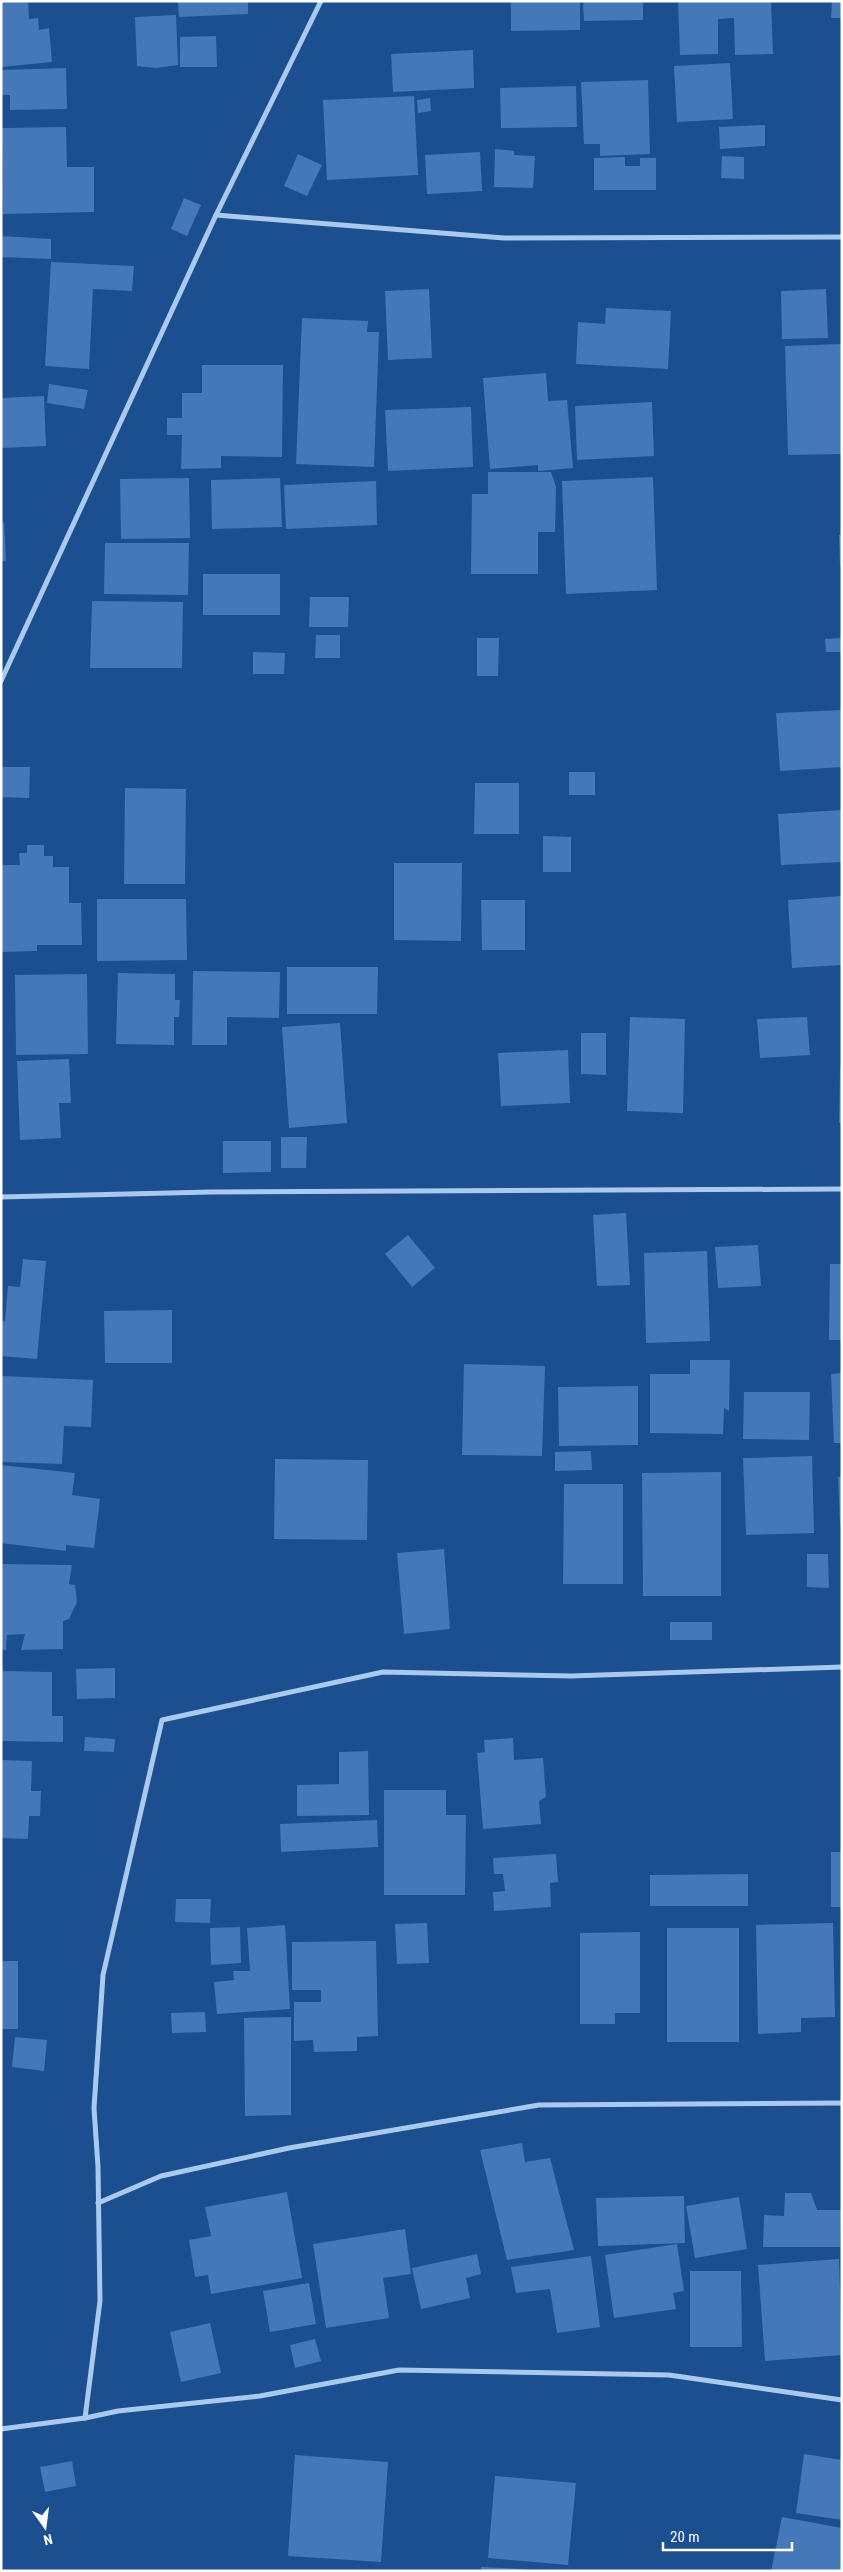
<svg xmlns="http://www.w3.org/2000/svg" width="843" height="2572" viewBox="0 0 843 2572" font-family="'Roboto Condensed',sans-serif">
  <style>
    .building { fill: #4478b7 }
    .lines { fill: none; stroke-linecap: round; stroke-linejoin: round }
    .street { stroke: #a9c9ee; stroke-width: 5 }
  </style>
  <rect width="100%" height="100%" fill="#1b4f8f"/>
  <!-- building -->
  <g class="building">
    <path d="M 1,1 L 28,1 L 29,19 L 38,18 L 39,30 L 49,28 L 52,62 L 1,67 Z"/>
    <path d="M 178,1 L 248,1 L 248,14 L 179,17 Z"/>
    <path d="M 511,1 L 580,1 L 580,30 L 511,31 Z"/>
    <path d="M 583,1 L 643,1 L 643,20 L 584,21 Z"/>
    <path d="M 678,1 L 771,1 L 773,54 L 735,55 L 734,18 L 718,19 L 718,54 L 680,55 Z"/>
    <path d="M 832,1 L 842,1 L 842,18 L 831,18 Z"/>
    <path d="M 176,15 L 178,65 L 156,68 L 137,66 L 135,17 Z"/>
    <path d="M 216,36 L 217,67 L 180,67 L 180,37 Z"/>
    <path d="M 473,50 L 474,88 L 393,92 L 391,54 Z"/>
    <path d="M 730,63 L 733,119 L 677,122 L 674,66 Z"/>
    <path d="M 66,68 L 67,109 L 10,110 L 10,95 L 1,95 L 1,70 Z"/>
    <path d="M 648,80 L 650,154 L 600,156 L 600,144 L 584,144 L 581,82 Z"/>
    <path d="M 576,86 L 577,127 L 501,128 L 500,88 Z"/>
    <path d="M 414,96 L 418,175 L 327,180 L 323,100 Z"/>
    <path d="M 430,98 L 431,111 L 418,113 L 417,100 Z"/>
    <path d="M 765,125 L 765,146 L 720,149 L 719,127 Z"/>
    <path d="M 66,127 L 67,167 L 94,167 L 94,212 L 3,214 L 2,128 Z"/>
    <path d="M 495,149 L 514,151 L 514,155 L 535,156 L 533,188 L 494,187 Z"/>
    <path d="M 480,152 L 482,191 L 427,194 L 425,155 Z"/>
    <path d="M 298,154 L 322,165 L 307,196 L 284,186 Z"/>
    <path d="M 722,156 L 744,157 L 744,179 L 721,178 Z"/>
    <path d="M 625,157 L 625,166 L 640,166 L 640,158 L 656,158 L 656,190 L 594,190 L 594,158 Z"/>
    <path d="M 184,198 L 201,205 L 187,236 L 171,229 Z"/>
    <path d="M 1,236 L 51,239 L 51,259 L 1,257 Z"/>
    <path d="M 51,262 L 134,266 L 132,291 L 93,289 L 89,369 L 45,366 Z"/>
    <path d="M 429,289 L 432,358 L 388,360 L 385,291 Z"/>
    <path d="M 826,289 L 828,338 L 782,339 L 781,291 Z"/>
    <path d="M 606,308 L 671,311 L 668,369 L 576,364 L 578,322 L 605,324 Z"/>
    <path d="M 302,318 L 368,321 L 367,332 L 379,332 L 374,467 L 296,464 Z"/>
    <path d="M 842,344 L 842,454 L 788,455 L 785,346 Z"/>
    <path d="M 202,365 L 283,365 L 282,457 L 221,456 L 221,468 L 181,469 L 182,435 L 167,435 L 167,418 L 182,418 L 182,393 L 202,393 Z"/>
    <path d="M 546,373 L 548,401 L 567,400 L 573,468 L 538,471 L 538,465 L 490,469 L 483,378 Z"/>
    <path d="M 49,384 L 88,390 L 84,409 L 47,403 Z"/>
    <path d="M 44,396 L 46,446 L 1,448 L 1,398 Z"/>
    <path d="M 652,402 L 654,456 L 577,460 L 575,406 Z"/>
    <path d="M 471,407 L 473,467 L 388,471 L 385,410 Z"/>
    <path d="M 488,472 L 551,472 L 556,487 L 555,532 L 538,532 L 538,574 L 471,574 L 472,494 L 488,494 Z"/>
    <path d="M 653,477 L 657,590 L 566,594 L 562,481 Z"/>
    <path d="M 189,478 L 190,538 L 121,539 L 120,479 Z"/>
    <path d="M 280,478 L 282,527 L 212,529 L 211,480 Z"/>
    <path d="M 376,481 L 377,525 L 286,529 L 284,485 Z"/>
    <path d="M 4,522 L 6,561 L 1,561 L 1,523 Z"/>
    <path d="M 839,535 L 842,535 L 842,566 L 840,566 Z"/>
    <path d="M 105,543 L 189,543 L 188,595 L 104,594 Z"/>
    <rect x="203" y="574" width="77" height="41"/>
    <path d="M 310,597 L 349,597 L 348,627 L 309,627 Z"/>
    <path d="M 92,601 L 183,602 L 182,668 L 90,668 Z"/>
    <path d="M 316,635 L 340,635 L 340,658 L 315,658 Z"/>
    <path d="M 477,638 L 499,638 L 498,676 L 477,676 Z"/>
    <path d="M 842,638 L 842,652 L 826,652 L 825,639 Z"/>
    <path d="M 253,652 L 285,653 L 284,674 L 253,674 Z"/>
    <path d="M 842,710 L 842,767 L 780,771 L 776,713 Z"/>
    <path d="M 1,767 L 30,767 L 29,798 L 1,797 Z"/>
    <rect x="569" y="772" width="26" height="23"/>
    <path d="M 475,783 L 519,783 L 519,834 L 474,834 Z"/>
    <path d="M 125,788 L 186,789 L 185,884 L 124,884 Z"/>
    <path d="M 842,810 L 842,862 L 781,865 L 778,814 Z"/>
    <path d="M 543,836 L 571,837 L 571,872 L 543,872 Z"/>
    <path d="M 27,845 L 44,845 L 44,856 L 53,856 L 53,867 L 69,867 L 69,903 L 81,903 L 82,945 L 37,945 L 37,951 L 1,952 L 1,865 L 20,865 L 19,853 L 27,853 Z"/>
    <path d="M 394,863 L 462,863 L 461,941 L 394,940 Z"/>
    <path d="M 842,896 L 842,965 L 792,968 L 788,900 Z"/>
    <path d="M 97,899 L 186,899 L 187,960 L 97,961 Z"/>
    <path d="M 481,900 L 525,900 L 525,950 L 482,950 Z"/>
    <path d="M 287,967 L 378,967 L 377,1014 L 287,1014 Z"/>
    <path d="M 193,971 L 280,972 L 279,1018 L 227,1017 L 227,1045 L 192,1045 Z"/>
    <path d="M 118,973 L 175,974 L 175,1000 L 180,1000 L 179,1017 L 174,1017 L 174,1045 L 116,1044 Z"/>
    <path d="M 87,974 L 88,1054 L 16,1055 L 15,975 Z"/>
    <path d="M 630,1017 L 685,1019 L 683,1113 L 627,1111 Z"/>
    <path d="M 807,1017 L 810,1055 L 760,1058 L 757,1019 Z"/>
    <path d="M 340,1023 L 347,1123 L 289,1128 L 282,1027 Z"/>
    <path d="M 581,1033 L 606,1033 L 606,1075 L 581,1074 Z"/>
    <path d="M 568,1050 L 570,1103 L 501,1106 L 498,1053 Z"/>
    <path d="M 69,1059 L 71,1103 L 59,1103 L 61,1138 L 20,1140 L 17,1061 Z"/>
    <path d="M 840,1067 L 842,1067 L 842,1123 L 839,1123 Z"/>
    <path d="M 281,1137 L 307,1137 L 306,1168 L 281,1168 Z"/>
    <path d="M 223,1141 L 271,1141 L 271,1172 L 223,1173 Z"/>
    <path d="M 626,1213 L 630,1285 L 597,1286 L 593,1215 Z"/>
    <path d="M 408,1235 L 435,1268 L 412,1287 L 385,1254 Z"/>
    <path d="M 758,1245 L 761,1286 L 718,1288 L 715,1247 Z"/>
    <path d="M 707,1251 L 710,1341 L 646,1343 L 644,1253 Z"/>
    <path d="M 23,1259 L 46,1261 L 37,1359 L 1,1356 L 1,1321 L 5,1321 L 8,1286 L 20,1287 Z"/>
    <path d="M 830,1264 L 842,1264 L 842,1340 L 829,1340 Z"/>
    <path d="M 172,1310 L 172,1363 L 105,1363 L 104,1311 Z"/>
    <path d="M 690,1360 L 730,1360 L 729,1411 L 724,1408 L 723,1434 L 650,1433 L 650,1374 L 690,1374 Z"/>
    <path d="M 464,1364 L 545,1366 L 542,1456 L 462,1455 Z"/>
    <path d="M 842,1373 L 842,1443 L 834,1443 L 831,1374 Z"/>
    <path d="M 1,1376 L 93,1380 L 91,1427 L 64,1426 L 62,1464 L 1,1462 Z"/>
    <path d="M 638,1386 L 638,1445 L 559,1446 L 558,1387 Z"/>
    <path d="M 744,1392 L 810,1392 L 809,1440 L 743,1439 Z"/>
    <path d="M 591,1451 L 592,1470 L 555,1471 L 555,1452 Z"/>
    <path d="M 812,1456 L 814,1533 L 746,1535 L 743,1458 Z"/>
    <path d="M 275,1459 L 368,1460 L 367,1540 L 274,1539 Z"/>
    <path d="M 1,1465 L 75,1473 L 72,1495 L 100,1499 L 94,1548 L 66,1545 L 66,1551 L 1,1543 Z"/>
    <path d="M 721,1472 L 721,1596 L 643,1596 L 642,1473 Z"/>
    <path d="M 838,1477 L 842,1477 L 842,1524 L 840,1524 Z"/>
    <path d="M 564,1484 L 623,1484 L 623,1584 L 563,1584 Z"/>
    <path d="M 444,1549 L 450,1629 L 404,1634 L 397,1553 Z"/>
    <path d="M 807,1554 L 828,1554 L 829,1588 L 807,1587 Z"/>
    <path d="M 1,1564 L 72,1565 L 69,1584 L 75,1585 L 77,1602 L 69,1619 L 63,1621 L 63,1649 L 21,1650 L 25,1634 L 7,1635 L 6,1650 L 1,1650 Z"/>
    <rect x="670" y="1622" width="42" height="18"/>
    <path d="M 115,1668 L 115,1698 L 77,1699 L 76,1669 Z"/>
    <path d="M 1,1671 L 52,1672 L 52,1716 L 63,1716 L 63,1742 L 1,1741 Z"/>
    <path d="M 85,1737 L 115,1739 L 114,1752 L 84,1751 Z"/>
    <path d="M 513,1738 L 514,1760 L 543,1758 L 546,1797 L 539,1801 L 541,1824 L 483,1829 L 477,1753 L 485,1752 L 484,1740 Z"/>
    <path d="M 368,1751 L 369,1815 L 297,1816 L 297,1785 L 339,1784 L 339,1752 Z"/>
    <path d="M 1,1760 L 32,1761 L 31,1791 L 41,1791 L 40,1816 L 29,1816 L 28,1839 L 1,1838 Z"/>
    <path d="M 384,1790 L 446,1790 L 446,1815 L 466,1815 L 465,1895 L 384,1895 Z"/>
    <path d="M 377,1820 L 378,1847 L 281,1852 L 280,1824 Z"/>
    <rect x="831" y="1852" width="11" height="55"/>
    <path d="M 556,1854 L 558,1882 L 550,1883 L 551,1907 L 494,1911 L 493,1892 L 505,1891 L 503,1874 L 494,1874 L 493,1858 Z"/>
    <path d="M 748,1874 L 748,1906 L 650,1906 L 650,1875 Z"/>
    <path d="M 176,1899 L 211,1899 L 210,1923 L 175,1922 Z"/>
    <path d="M 427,1923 L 429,1963 L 397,1964 L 395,1924 Z"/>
    <path d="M 833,1923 L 835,2017 L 801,2018 L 801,2032 L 758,2034 L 756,1925 Z"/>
    <path d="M 285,1925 L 290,2009 L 217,2014 L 214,1982 L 234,1980 L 233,1971 L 250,1971 L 247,1928 Z"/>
    <path d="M 240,1927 L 241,1963 L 211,1965 L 210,1928 Z"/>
    <rect x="667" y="1928" width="72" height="114"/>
    <path d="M 640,1932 L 640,2013 L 615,2013 L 615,2024 L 580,2024 L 580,1933 Z"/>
    <path d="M 376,1941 L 378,2036 L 357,2037 L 357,2051 L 314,2052 L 313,2040 L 294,2041 L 294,2002 L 321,2002 L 321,1990 L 292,1990 L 292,1942 Z"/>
    <rect x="1" y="1961" width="17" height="68"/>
    <path d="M 205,2012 L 206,2032 L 172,2033 L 171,2013 Z"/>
    <path d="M 291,2017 L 291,2115 L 245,2116 L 244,2018 Z"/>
    <path d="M 15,2037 L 47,2040 L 44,2071 L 12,2067 Z"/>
    <path d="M 522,2143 L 525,2162 L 550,2158 L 574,2250 L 507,2260 L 480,2150 Z"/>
    <path d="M 287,2192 L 302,2278 L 211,2294 L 208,2275 L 195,2277 L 189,2240 L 211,2236 L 205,2207 Z"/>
    <path d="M 785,2193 L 811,2193 L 817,2210 L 841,2210 L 840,2247 L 763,2247 L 764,2215 L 784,2216 Z"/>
    <path d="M 684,2196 L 685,2243 L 598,2246 L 596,2198 Z"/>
    <path d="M 739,2197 L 747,2249 L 695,2258 L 686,2206 Z"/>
    <path d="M 405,2229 L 411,2274 L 383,2278 L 389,2318 L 326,2328 L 313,2244 Z"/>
    <path d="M 677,2244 L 684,2291 L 673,2293 L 676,2309 L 614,2318 L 605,2255 Z"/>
    <path d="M 477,2254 L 481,2274 L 466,2278 L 470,2298 L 421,2309 L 412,2268 Z"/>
    <path d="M 591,2256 L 600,2327 L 557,2333 L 550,2289 L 516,2293 L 511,2267 Z"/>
    <path d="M 839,2259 L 842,2355 L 765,2361 L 758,2265 Z"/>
    <path d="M 690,2271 L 741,2271 L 742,2347 L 690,2347 Z"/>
    <path d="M 309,2283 L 316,2324 L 270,2332 L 263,2291 Z"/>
    <path d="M 210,2323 L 221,2373 L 181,2382 L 170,2332 Z"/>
    <path d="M 315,2339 L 321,2361 L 295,2368 L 290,2345 Z"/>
    <path d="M 804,2454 L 842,2460 L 842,2520 L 796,2513 Z"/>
    <path d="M 295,2455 L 388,2462 L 381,2562 L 288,2556 Z"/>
    <path d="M 72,2461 L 76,2486 L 45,2492 L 40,2467 Z"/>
    <path d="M 495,2476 L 576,2483 L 568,2565 L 488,2558 Z"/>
    <path d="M 782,2517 L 842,2528 L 842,2571 L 771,2571 Z"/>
    <path d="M 481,2567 L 524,2569 L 524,2571 L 481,2571 Z"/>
  </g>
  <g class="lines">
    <!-- street -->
    <g class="street">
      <path d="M 216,215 L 504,238 L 842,237"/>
      <path d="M 1,681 L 216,215 L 321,1"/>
      <path d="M 1,1197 L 211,1192 L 842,1189"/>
      <path d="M 842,1667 L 571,1676 L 383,1672 L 162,1720 L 103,1975 L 94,2108 L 98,2167 L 100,2301 L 85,2418 L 118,2411 L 260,2396 L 399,2370 L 669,2375 L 842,2400"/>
      <path d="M 98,2203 L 161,2176 L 289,2148 L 539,2105 L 842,2103"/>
      <path d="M 1,2429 L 85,2418"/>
    </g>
  </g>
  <!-- border -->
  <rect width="843" height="2572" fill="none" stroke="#ffffff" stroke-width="5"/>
  <!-- north arrow -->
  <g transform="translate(45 2527) rotate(166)" stroke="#1b4f8f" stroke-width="4" paint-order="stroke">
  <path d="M0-4L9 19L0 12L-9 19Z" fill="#ffffff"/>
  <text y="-8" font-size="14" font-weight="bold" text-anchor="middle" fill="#ffffff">N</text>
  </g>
  <!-- scale -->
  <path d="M663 2542v8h129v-8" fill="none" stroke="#ffffff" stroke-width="2.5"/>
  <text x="670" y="2542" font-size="15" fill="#ffffff" stroke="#1b4f8f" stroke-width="4" paint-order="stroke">20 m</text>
</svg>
